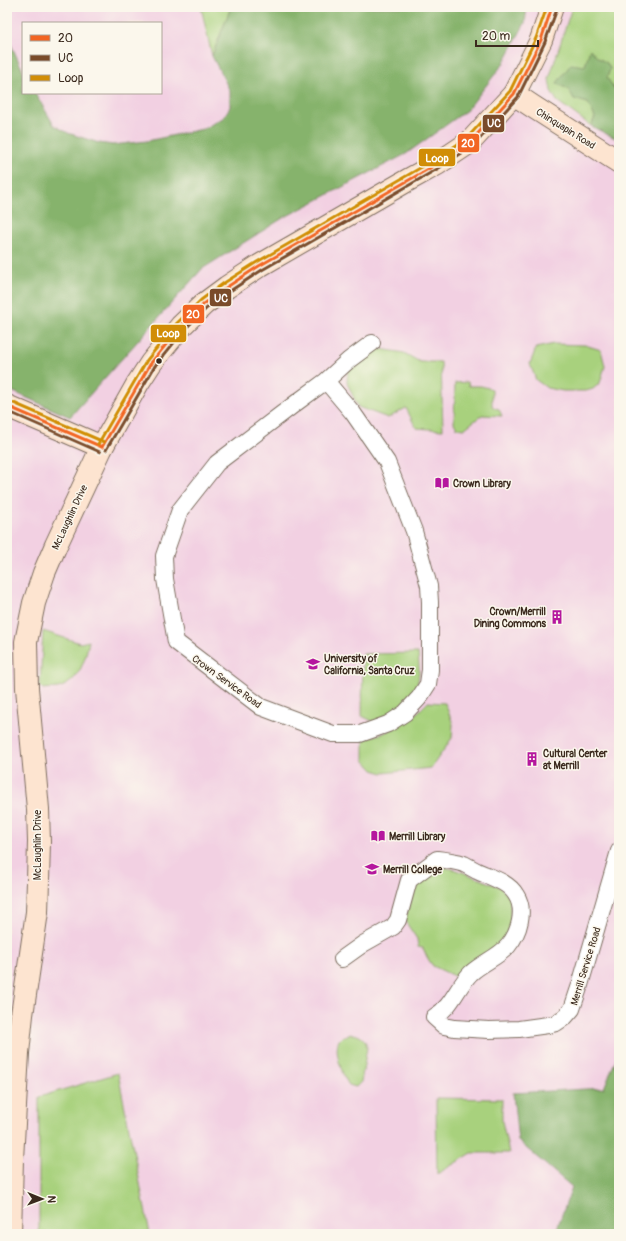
<svg xmlns="http://www.w3.org/2000/svg" width="626" height="1241" viewBox="0 0 626 1241" font-family="Pangolin,sans-serif">
  <style>
    .built { fill: #f2d0e2; fill-rule: evenodd }
    .green { fill: #a8d17d; stroke: #727e4e }
    .forest { fill: #86b36c; stroke: #606e45 }
    .lines { fill: none; stroke-linecap: round; stroke-linejoin: round }
    .street-casing { stroke: #7d6d5f; stroke-width: 18 }
    .secondary-casing { stroke: #7d6d5f; stroke-width: 24 }
    .street { stroke: #fff; stroke-width: 16 }
    .secondary { stroke: #fde4d0; stroke-width: 22 }
    .bus-1-casing { stroke: #fbf7ec; stroke-width: 6 }
    .bus-2-casing { stroke: #fbf7ec; stroke-width: 6 }
    .bus-3-casing { stroke: #fbf7ec; stroke-width: 6 }
    .bus-1 { stroke: #f26522; stroke-width: 3 }
    .bus-2 { stroke: #7a4b2a; stroke-width: 3 }
    .bus-3 { stroke: #d18d06; stroke-width: 3 }
    .bus-dot { fill: #3b2a1e; stroke: #fbf7ec; stroke-width: 1.5 }
    .labels { text-anchor: middle; stroke-width: 3; stroke-linejoin: round; paint-order: stroke }
    .street-label { font-size: 10px; fill: #3b2a1e; stroke: #fbf7ec }
    .poi-label { font-size: 10px; font-weight: bold; fill: #3b2a1e; stroke: #fbf7ec; text-anchor: start }
    .line-badge { stroke: #fbf7ec; stroke-width: 1.5 }
    .badge-label { font-size: 11px; text-anchor: middle; font-weight: bold; fill: #fff }
  </style>
  <rect width="100%" height="100%" fill="#fbf7ec"/>
  <filter id="ink" filterUnits="userSpaceOnUse"><feTurbulence type="fractalNoise" baseFrequency=".025" numOctaves="2"/><feDisplacementMap in="SourceGraphic" scale="8" xChannelSelector="R" yChannelSelector="G"/><feConvolveMatrix kernelMatrix="1 2 1 2 8 2 1 2 1" color-interpolation-filters="sRGB"/></filter>
  <filter id="wash" filterUnits="userSpaceOnUse"><feTurbulence type="fractalNoise" baseFrequency=".012" numOctaves="4" result="noise"/><feDisplacementMap in="SourceGraphic" scale="16" xChannelSelector="R" yChannelSelector="G"/><feGaussianBlur stdDeviation="0.9" result="paint"/><feColorMatrix in="noise" values="0 0 0 0 0 0 0 0 0 0 0 0 0 0 0 0 0 1.4 0 .05"/><feComposite in="paint" operator="in"/></filter>
  <g filter="url(#wash)">
    <rect width="100%" height="100%" fill="#f8ead7"/>
    <!-- built -->
    <path class="built" d="M 7,7 L 619,7 L 619,1234 L 7,1234 ZM 23,23 L 161,23 L 161,93 L 23,93 Z"/>
    <!-- green -->
    <g class="green">
      <path d="M 201,7 L 231,7 L 212,56 Z"/>
      <path d="M 572,7 L 619,7 L 619,87 L 614,88 L 607,78 L 610,69 L 607,63 L 598,58 L 590,50 L 585,66 L 557,83 L 569,90 L 574,99 L 588,103 L 595,117 L 591,126 L 557,101 L 551,91 L 549,79 Z"/>
      <path d="M 554,344 L 585,345 L 601,350 L 605,366 L 600,383 L 593,389 L 586,391 L 563,391 L 547,388 L 536,380 L 530,364 L 536,348 Z"/>
      <path d="M 375,348 L 404,353 L 420,362 L 441,362 L 443,430 L 416,428 L 406,408 L 388,418 L 358,407 L 347,383 L 348,368 Z"/>
      <path d="M 468,382 L 469,386 L 481,386 L 492,389 L 492,406 L 495,408 L 499,409 L 502,416 L 482,415 L 464,429 L 457,428 L 454,423 L 455,383 Z"/>
      <path d="M 43,631 L 80,643 L 89,641 C 85,660 80,682 58,688 C 53,689 47,688 43,689 L 40,686 Z"/>
      <path d="M 418,653 C 419,662 420,672 418,681 C 414,702 392,713 374,722 L 362,716 L 363,654 Z"/>
      <path d="M 428,702 L 445,703 L 453,724 L 452,738 L 431,768 L 383,773 L 373,770 L 364,760 L 364,739 L 384,733 L 412,718 Z"/>
      <path d="M 443,867 L 457,870 L 500,887 L 510,897 L 511,936 L 458,978 L 433,966 C 428,960 426,955 423,948 L 418,947 L 417,939 L 405,921 L 416,881 L 430,870 Z"/>
      <path d="M 352,1034 C 361,1035 366,1039 367,1048 L 361,1082 L 356,1087 L 349,1085 C 343,1077 332,1048 340,1039 C 343,1035 348,1035 352,1034 Z"/>
      <path d="M 118,1073 L 150,1234 L 39,1234 L 39,1097 Z"/>
      <path d="M 436,1098 L 502,1099 L 502,1121 L 509,1153 L 472,1153 L 437,1174 Z"/>
    </g>
    <!-- forest -->
    <g class="forest">
      <path d="M 231,7 L 527,7 L 525,23 L 503,64 L 467,110 L 406,154 L 283,218 L 202,269 L 70,417 L 7,389 L 7,26 L 9,40 L 23,71 L 23,93 L 35,93 L 54,125 L 68,133 L 99,143 L 113,145 L 147,141 L 203,129 L 223,118 L 230,107 L 230,91 L 212,56 Z"/>
      <path d="M 590,49 L 598,58 L 607,63 L 610,69 L 607,78 L 614,88 L 619,87 L 619,140 L 591,126 L 595,117 L 588,103 L 574,99 L 569,90 L 557,83 L 571,64 L 585,66 Z"/>
      <path d="M 619,1052 L 619,1234 L 555,1234 L 572,1187 L 518,1141 L 513,1093 L 604,1088 Z"/>
    </g>
  </g>
  <g filter="url(#ink)">
    <g class="lines">
      <defs>
        <g id="street">
          <path d="M 326,381 L 353,413 L 387,462 L 414,531 L 429,586 L 430,602 L 430,670 L 428,684 L 419,698 L 405,713 L 388,724 L 360,734 L 333,734 L 261,707 L 176,642 L 165,579 L 164,556 L 180,510 L 217,463 L 296,403 L 326,381 L 349,360 L 372,343"/>
          <path d="M 342,959 L 363,944 L 393,927 L 398,920 L 409,880 L 437,859 C 446,860 455,861 464,864 C 468,866 473,869 477,871 C 490,877 509,882 516,895 C 526,910 519,933 508,946 C 498,957 482,963 471,973 C 456,988 453,1006 434,1017 L 444,1026 L 454,1028 L 489,1030 L 519,1029 L 548,1025 L 556,1023 L 565,1017 L 572,1009 L 580,985 L 619,851"/>
        </g>
        <g id="secondary">
          <path d="M 514,94 L 532,106 L 619,162"/>
          <path d="M 7,406 L 102,447"/>
          <path d="M 10,1234 L 12,1159 L 18,1053 L 22,1015 L 37,912 L 38,881 L 39,842 L 38,809 L 27,688 L 26,642 L 34,603 L 44,573 L 56,545 L 102,447 L 138,383 L 151,363 L 181,326 L 204,304 L 227,287 L 259,266 L 408,180 L 437,164 L 470,142 L 514,94 L 541,40 L 552,7"/>
        </g>
      </defs>
      <!-- street casing -->
      <use href="#street" class="street-casing"/>
      <!-- secondary casing -->
      <use href="#secondary" class="secondary-casing"/>
      <!-- street -->
      <use href="#street" class="street"/>
      <!-- secondary -->
      <use href="#secondary" class="secondary"/>
      <defs>
        <g id="bus-1">
          <path d="M 7,406 L 102,447"/>
          <path d="M 102,447 L 151,363 L 181,326 L 204,304 L 227,287 L 259,266 L 437,164 L 470,142 L 514,94 L 541,40 L 552,7"/>
        </g>
        <g id="bus-2">
          <path d="M 7,411 L 100,452"/>
          <path d="M 106,450 L 155,366 L 185,329 L 207,308 L 230,291 L 262,270 L 439,168 L 474,145 L 518,97 L 545,42 L 557,9"/>
        </g>
        <g id="bus-3">
          <path d="M 9,401 L 104,442"/>
          <path d="M 98,444 L 147,360 L 177,323 L 201,300 L 224,283 L 257,262 L 434,160 L 467,138 L 510,91 L 536,38 L 547,7"/>
        </g>
      </defs>
      <!-- bus-1 casing -->
      <use href="#bus-1" class="bus-1-casing"/>
      <!-- bus-2 casing -->
      <use href="#bus-2" class="bus-2-casing"/>
      <!-- bus-3 casing -->
      <use href="#bus-3" class="bus-3-casing"/>
      <!-- bus-1 -->
      <use href="#bus-1" class="bus-1"/>
      <!-- bus-2 -->
      <use href="#bus-2" class="bus-2"/>
      <!-- bus-3 -->
      <use href="#bus-3" class="bus-3"/>
    </g>
  </g>
  <!-- icons -->
  <defs>
    <symbol id="library-bare" viewBox="-9 -9 18 18"><path d="M-6-4Q-3-5.5-.7-3.5V5Q-3 3-6 4ZM6-4Q3-5.5 .7-3.5V5Q3 3 6 4Z" fill="#b5179e" stroke="#fbf7ec" stroke-width="2.5" paint-order="stroke"/></symbol>
    <symbol id="building-bare" viewBox="-9 -9 18 18"><path d="M-4-6H4V6H1V3H-1V6H-4ZM-2.5-4.3h1.7v1.8h-1.7ZM.8-4.3h1.7v1.8H.8ZM-2.5-1h1.7V.8h-1.7ZM.8-1h1.7V.8H.8Z" fill="#b5179e" stroke="#fbf7ec" stroke-width="2.5" paint-order="stroke"/></symbol>
    <symbol id="university-bare" viewBox="-9 -9 18 18"><path d="M0-5L7-2L0 1L-7-2ZM-4 1L0 2.5L4 1V4Q0 6-4 4Z" fill="#b5179e" stroke="#fbf7ec" stroke-width="2.5" paint-order="stroke"/></symbol>
  </defs>
  <g fill-rule="evenodd">
    <use href="#library-bare" x="432" y="473" width="20" height="20"/>
    <use href="#building-bare" x="547" y="607" width="20" height="20"/>
    <use href="#university-bare" x="303" y="654" width="20" height="20"/>
    <use href="#building-bare" x="522" y="749" width="20" height="20"/>
    <use href="#library-bare" x="368" y="826" width="20" height="20"/>
    <use href="#university-bare" x="362" y="859" width="20" height="20"/>
  </g>
  <!-- markers -->
  <circle class="bus-dot" cx="159" cy="361" r="3.5"/>
  <g class="labels">
    <!-- street labels -->
    <g class="street-label">
      <text transform="translate(566 128) rotate(32)" y="4">Chinquapin Road</text>
      <text transform="translate(69 517) rotate(-65)" y="4">McLaughlin Drive</text>
      <text transform="translate(227 681) rotate(36)" y="4">Crown Service Road</text>
      <text transform="translate(37 845) rotate(-90)" y="4">McLaughlin Drive</text>
      <text transform="translate(585 966) rotate(-73)" y="4">Merrill Service Road</text>
    </g>
    <!-- poi labels -->
    <g class="poi-label">
      <text x="453" y="487">Crown Library</text>
      <text x="546" y="615" text-anchor="end">Crown/Merrill<tspan x="546" dy="12">Dining Commons</tspan></text>
      <text x="324" y="662">University of<tspan x="324" dy="12">California, Santa Cruz</tspan></text>
      <text x="543" y="757">Cultural Center<tspan x="543" dy="12">at Merrill</tspan></text>
      <text x="389" y="840">Merrill Library</text>
      <text x="383" y="873">Merrill College</text>
    </g>
  </g>
  <g class="line-badge">
    <rect x="482" y="114" width="23" height="19" rx="4" fill="#7a4b2a"/>
    <rect x="457" y="133" width="23" height="20" rx="4" fill="#f26522"/>
    <rect x="418" y="148" width="38" height="19" rx="4" fill="#d18d06"/>
    <rect x="209" y="288" width="23" height="19" rx="4" fill="#7a4b2a"/>
    <rect x="182" y="304" width="23" height="20" rx="4" fill="#f26522"/>
    <rect x="150" y="324" width="37" height="19" rx="4" fill="#d18d06"/>
  </g>
  <g class="badge-label">
    <text x="494" y="127">UC</text>
    <text x="468" y="147">20</text>
    <text x="437" y="162">Loop</text>
    <text x="221" y="302">UC</text>
    <text x="193" y="318">20</text>
    <text x="168" y="337">Loop</text>
  </g>
  <!-- margin -->
  <rect width="626" height="1241" fill="none" stroke="#fbf7ec" stroke-width="24"/>
  <!-- legend -->
  <rect x="22" y="22" width="140" height="72" fill="#fbf7ec" stroke="#aea59a"/>
  <rect x="30" y="35" width="20" height="6" fill="#f26522" stroke="#aea59a"/>
  <text x="58" y="42" font-size="12" fill="#3b2a1e">20</text>
  <rect x="30" y="55" width="20" height="6" fill="#7a4b2a" stroke="#aea59a"/>
  <text x="58" y="62" font-size="12" fill="#3b2a1e">UC</text>
  <rect x="30" y="75" width="20" height="6" fill="#d18d06" stroke="#aea59a"/>
  <text x="58" y="82" font-size="12" fill="#3b2a1e">Loop</text>
  <!-- north arrow -->
  <g transform="translate(42 1199) rotate(91)" stroke="#fbf7ec" stroke-width="3" paint-order="stroke">
  <path d="M0-3L7 15L0 10L-7 15Z" fill="#3b2a1e"/>
  <text y="-6" font-size="11" font-weight="bold" text-anchor="middle" fill="#3b2a1e">N</text>
  </g>
  <!-- scale -->
  <path d="M476 40v6h62v-6" fill="none" stroke="#3b2a1e" stroke-width="2"/>
  <text x="482" y="40" font-size="12" fill="#3b2a1e" stroke="#fbf7ec" stroke-width="3" paint-order="stroke">20 m</text>
</svg>
